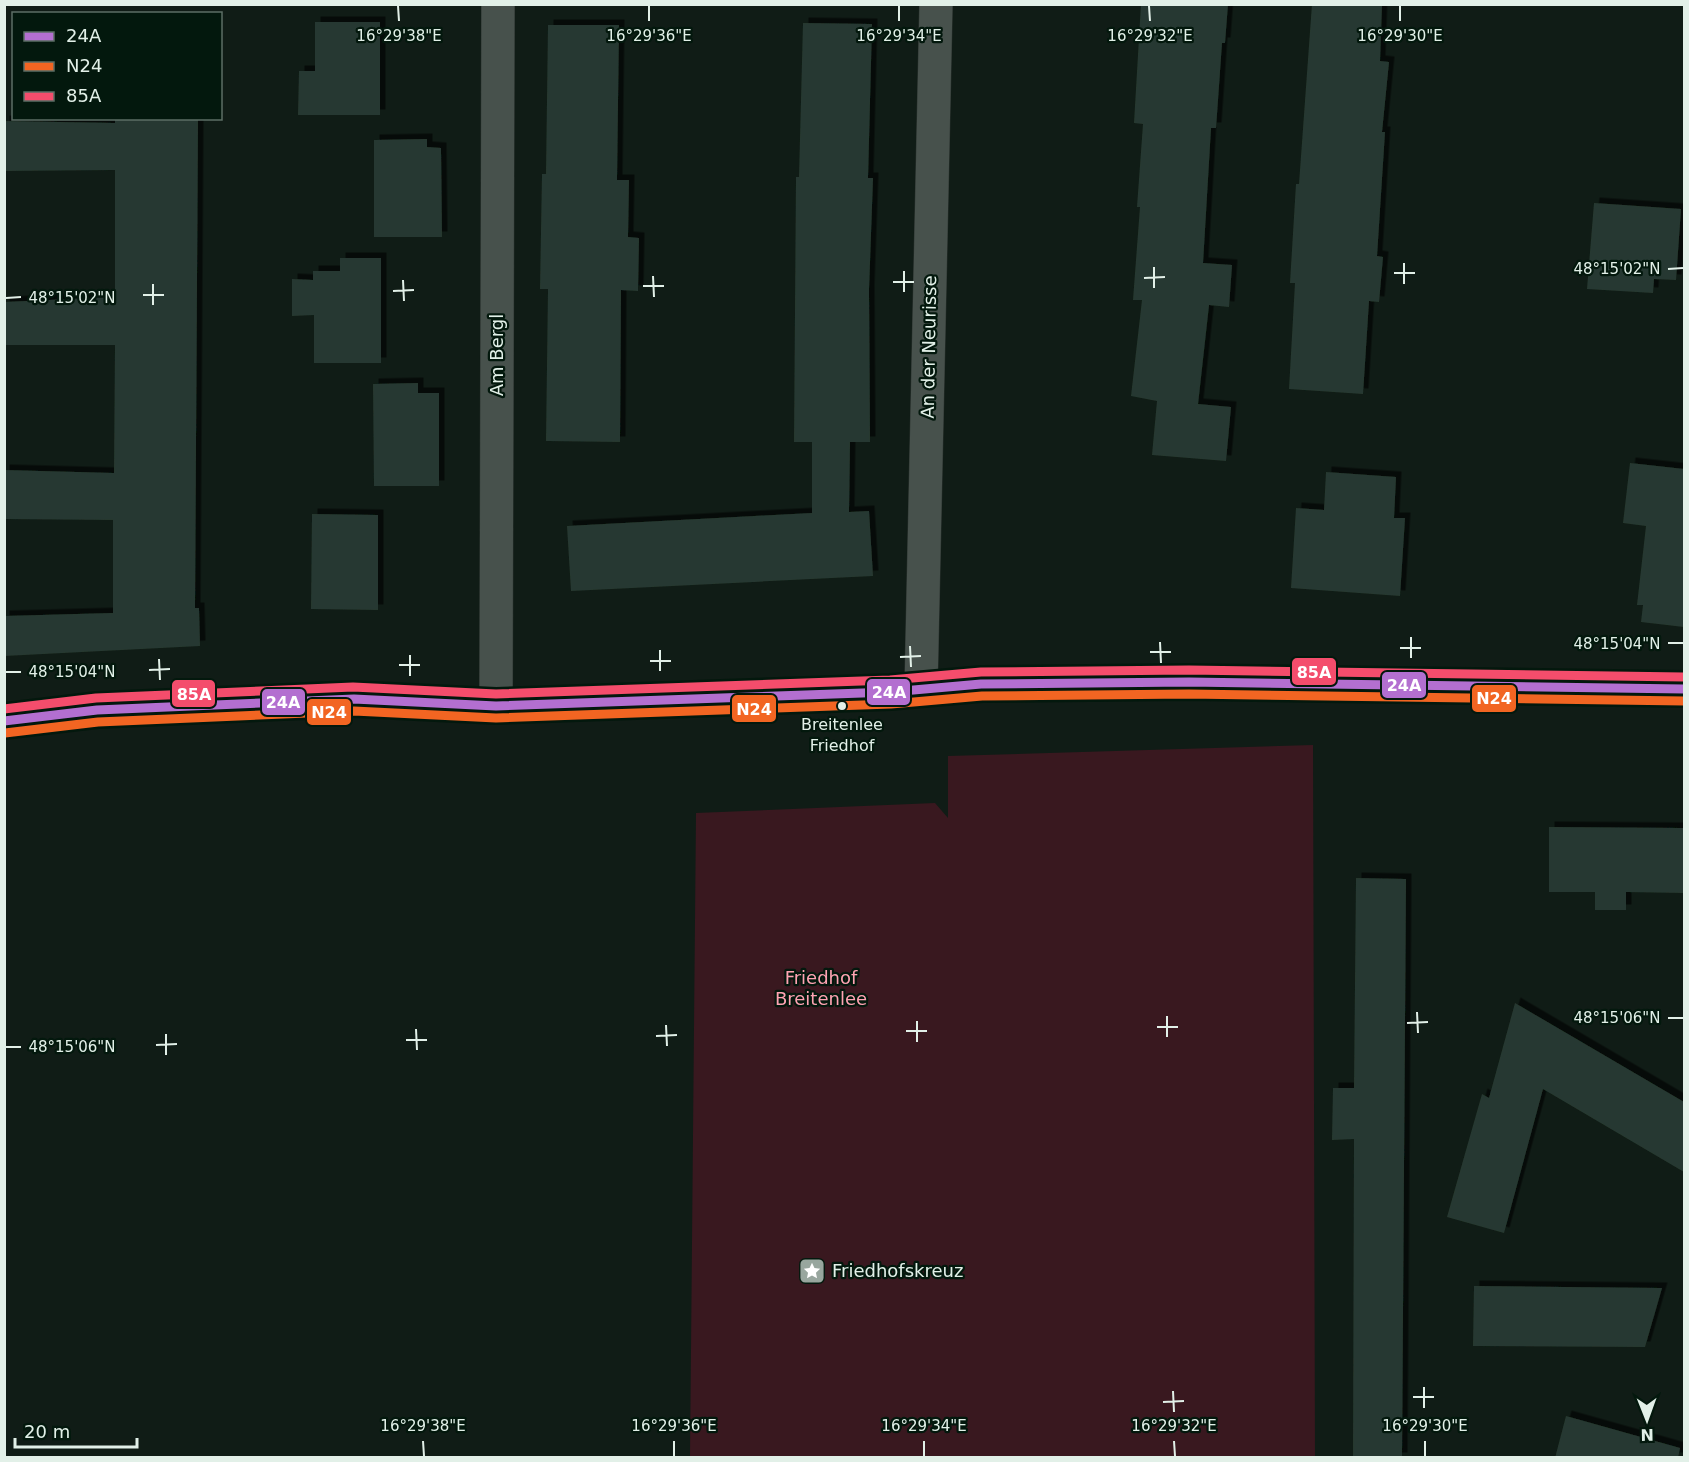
<svg xmlns="http://www.w3.org/2000/svg" width="1689" height="1462" viewBox="0 0 1689 1462" font-family="'DejaVu Sans',sans-serif">
  <style>
    .green { fill: #39181f }
    .building { fill: #273930; filter: url(#shadow) }
    .lines { fill: none; stroke-linecap: round; stroke-linejoin: round }
    .minor-casing { stroke: #2c3430; stroke-width: 34 }
    .major-casing { stroke: #2c3430; stroke-width: 34 }
    .minor { stroke: #47514c; stroke-width: 33 }
    .major { stroke: #4c5e55; stroke-width: 33 }
    .bus-1-casing { stroke: #03180d; stroke-width: 14 }
    .bus-2-casing { stroke: #03180d; stroke-width: 14 }
    .bus-3-casing { stroke: #03180d; stroke-width: 14 }
    .bus-1 { stroke: #b36fd0; stroke-width: 9 }
    .bus-2 { stroke: #f26522; stroke-width: 9 }
    .bus-3 { stroke: #f44d6c; stroke-width: 9 }
    .ticks { fill: none; stroke: #e2f0e8; stroke-width: 2 }
    .bus-dot { fill: #e2f0e8; stroke: #03180d; stroke-width: 2 }
    .labels { text-anchor: middle; stroke-width: 4.5; stroke-linejoin: round; paint-order: stroke }
    .bus-label { font-size: 16px; fill: #e2f0e8; stroke: #03180d }
    .street-label { font-size: 18px; fill: #e2f0e8; stroke: #03180d }
    .park-label { font-size: 18px; fill: #ffa3b3; stroke: #03180d }
    .poi-label { font-size: 18px; fill: #e2f0e8; stroke: #03180d; text-anchor: start }
    .ticks-label { font-size: 15px; text-anchor: middle; fill: #e2f0e8; stroke: #03180d; stroke-width: 4.5; stroke-linejoin: round; paint-order: stroke }
    .line-badge { stroke: #03180d; stroke-width: 2 }
    .badge-label { font-size: 16px; text-anchor: middle; font-weight: bold; fill: #fff }
  </style>
  <defs>
    <filter id="shadow"><feDropShadow dx="5.5" dy="-5.5" stdDeviation="0" flood-color="#0009"/></filter>
  </defs>
  <rect width="100%" height="100%" fill="#101c16"/>
  <!-- green -->
  <path class="green" d="M 1313,745 L 1315,1457 L 690,1457 L 696,813 L 935,803 L 948,818 L 948,756 Z"/>
  <!-- building -->
  <g class="building">
    <path d="M 1141,4 L 1228,4 L 1225,43 L 1222,43 L 1216,128 L 1211,128 L 1203,263 L 1232,265 L 1229,307 L 1209,305 L 1198,404 L 1231,407 L 1226,461 L 1152,455 L 1157,401 L 1131,396 L 1142,300 L 1133,300 L 1140,207 L 1137,207 L 1143,124 L 1134,123 Z"/>
    <path d="M 1312,4 L 1382,4 L 1380,61 L 1389,62 L 1382,132 L 1385,132 L 1377,256 L 1383,257 L 1379,302 L 1369,301 L 1363,394 L 1289,389 L 1295,283 L 1290,283 L 1296,184 L 1299,184 Z"/>
    <path d="M 315,22 L 380,22 L 380,115 L 298,115 L 299,71 L 315,71 Z"/>
    <path d="M 803,23 L 872,24 L 868,178 L 873,178 L 869,290 L 870,442 L 850,442 L 849,512 L 869,511 L 873,576 L 571,591 L 567,526 L 812,513 L 812,442 L 794,442 L 796,177 L 799,177 Z"/>
    <path d="M 548,25 L 619,25 L 617,180 L 629,180 L 628,237 L 639,238 L 638,291 L 621,290 L 620,442 L 546,441 L 548,289 L 540,289 L 542,174 L 546,174 Z"/>
    <path d="M 115,118 L 198,118 L 195,608 L 199,608 L 200,646 L 4,656 L 4,616 L 113,613 L 113,520 L 4,519 L 4,470 L 114,473 L 115,345 L 4,345 L 4,302 L 115,297 L 115,170 L 4,171 L 4,121 L 115,123 Z"/>
    <path d="M 427,139 L 427,147 L 441,148 L 442,237 L 374,237 L 374,140 Z"/>
    <path d="M 1594,203 L 1681,209 L 1676,280 L 1654,279 L 1653,293 L 1587,289 Z"/>
    <path d="M 340,258 L 381,258 L 381,363 L 314,363 L 314,315 L 292,316 L 292,279 L 313,280 L 313,271 L 340,271 Z"/>
    <path d="M 418,383 L 418,393 L 439,393 L 439,486 L 374,486 L 373,384 Z"/>
    <path d="M 1630,463 L 1684,469 L 1684,627 L 1641,622 L 1643,605 L 1637,605 L 1646,526 L 1623,523 Z"/>
    <path d="M 1326,472 L 1396,477 L 1394,518 L 1405,518 L 1400,596 L 1291,588 L 1296,508 L 1324,510 Z"/>
    <path d="M 312,514 L 378,515 L 378,610 L 311,609 Z"/>
    <path d="M 1549,827 L 1684,828 L 1684,893 L 1626,892 L 1626,910 L 1595,910 L 1595,892 L 1549,892 Z"/>
    <path d="M 1356,878 L 1406,879 L 1402,1458 L 1353,1458 L 1354,1139 L 1332,1140 L 1333,1088 L 1354,1088 Z"/>
    <path d="M 1515,1003 L 1684,1102 L 1684,1172 L 1543,1089 L 1504,1233 L 1447,1217 L 1482,1094 L 1489,1098 Z"/>
    <path d="M 1474,1286 L 1662,1288 L 1645,1347 L 1473,1346 Z"/>
    <path d="M 1566,1416 L 1680,1448 L 1678,1458 L 1555,1458 Z"/>
  </g>
  <g class="lines">
    <defs>
      <g id="minor">
        <path d="M 921,689 L 936,4"/>
        <path d="M 496,706 L 498,4"/>
      </g>
      <path id="major" d="M 4,721 L 97,710 L 354,699 L 496,706 L 891,692 L 981,684 L 1189,682 L 1684,689"/>
    </defs>
    <!-- minor casing -->
    <use href="#minor" class="minor-casing"/>
    <!-- major casing -->
    <use href="#major" class="major-casing"/>
    <!-- minor -->
    <use href="#minor" class="minor"/>
    <!-- major -->
    <use href="#major" class="major"/>
    <defs>
      <path id="bus-1" d="M 4,721 L 97,710 L 354,699 L 496,706 L 891,692 L 981,684 L 1189,682 L 1684,689"/>
      <path id="bus-2" d="M 5,733 L 98,722 L 354,711 L 496,718 L 891,704 L 982,696 L 1189,694 L 1684,701"/>
      <path id="bus-3" d="M 4,709 L 96,698 L 353,687 L 496,694 L 890,680 L 981,672 L 1189,670 L 1684,677"/>
    </defs>
    <!-- bus-1 casing -->
    <use href="#bus-1" class="bus-1-casing"/>
    <!-- bus-2 casing -->
    <use href="#bus-2" class="bus-2-casing"/>
    <!-- bus-3 casing -->
    <use href="#bus-3" class="bus-3-casing"/>
    <!-- bus-1 -->
    <use href="#bus-1" class="bus-1"/>
    <!-- bus-2 -->
    <use href="#bus-2" class="bus-2"/>
    <!-- bus-3 -->
    <use href="#bus-3" class="bus-3"/>
  </g>
  <!-- ticks -->
  <path class="ticks" d="M 398,6 L 399,21M 649,6 L 649,21M 899,6 L 899,21M 1149,6 L 1150,21M 1400,6 L 1400,21M 1404,263 L 1404,284M 1154,267 L 1154,288M 1668,269 L 1683,268M 904,271 L 904,292M 1394,273 L 1415,273M 653,276 L 654,297M 1144,278 L 1165,277M 403,280 L 404,301M 893,282 L 914,282M 153,284 L 153,305M 643,286 L 664,286M 393,291 L 414,290M 143,295 L 164,295M 6,298 L 21,297M 1411,637 L 1411,658M 1160,642 L 1161,663M 1668,643 L 1683,643M 910,646 L 911,667M 1400,648 L 1421,648M 660,650 L 660,671M 1150,652 L 1171,652M 410,655 L 410,676M 900,657 L 921,656M 159,659 L 160,680M 650,661 L 671,661M 399,665 L 420,665M 149,670 L 170,669M 6,672 L 21,672M 1417,1012 L 1418,1033M 1167,1016 L 1167,1037M 1668,1018 L 1683,1018M 917,1021 L 917,1042M 1407,1023 L 1428,1022M 666,1025 L 667,1046M 1157,1027 L 1178,1027M 416,1029 L 417,1050M 906,1031 L 927,1031M 166,1034 L 166,1055M 656,1036 L 677,1035M 406,1040 L 427,1040M 156,1045 L 177,1044M 6,1047 L 21,1047M 1424,1387 L 1424,1408M 1173,1391 L 1174,1412M 1413,1397 L 1434,1397M 1163,1402 L 1184,1401M 423,1441 L 424,1456M 674,1441 L 674,1456M 924,1441 L 924,1456M 1174,1441 L 1175,1456M 1425,1441 L 1425,1456"/>
  <!-- icons -->
  <defs>
    <symbol id="sight-square" viewBox="-11 -11 22 22"><rect x="-9" y="-9" width="18" height="18" rx="4" fill="#98a69e" stroke="#03180d"/><path d="M0-6L1.8-2.2L6-1.7L2.9 1.2L3.7 5.4L0 3.3L-3.7 5.4L-2.9 1.2L-6-1.7L-1.8-2.2Z" fill="#fff"/></symbol>
  </defs>
  <g fill-rule="evenodd">
    <use href="#sight-square" x="797" y="1256" width="30" height="30"/>
  </g>
  <!-- markers -->
  <circle class="bus-dot" cx="842" cy="706" r="5"/>
  <g class="labels">
    <!-- bus labels -->
    <g class="bus-label">
      <text x="842" y="730">Breitenlee<tspan x="842" dy="21">Friedhof</tspan></text>
    </g>
    <!-- street labels -->
    <g class="street-label">
      <text transform="translate(929 347) rotate(-89)" y="6">An der Neurisse</text>
      <text transform="translate(497 355) rotate(-90)" y="6">Am Bergl</text>
    </g>
    <!-- park labels -->
    <g class="park-label">
      <text x="821" y="984">Friedhof<tspan x="821" dy="21">Breitenlee</tspan></text>
    </g>
    <!-- poi labels -->
    <g class="poi-label">
      <text x="832" y="1277">Friedhofskreuz</text>
    </g>
  </g>
  <g class="ticks-label">
    <text x="399" y="41">16°29'38"E</text>
    <text x="649" y="41">16°29'36"E</text>
    <text x="899" y="41">16°29'34"E</text>
    <text x="1150" y="41">16°29'32"E</text>
    <text x="1400" y="41">16°29'30"E</text>
    <text x="1617" y="274">48°15'02"N</text>
    <text x="72" y="303">48°15'02"N</text>
    <text x="1617" y="649">48°15'04"N</text>
    <text x="72" y="677">48°15'04"N</text>
    <text x="1617" y="1023">48°15'06"N</text>
    <text x="72" y="1052">48°15'06"N</text>
    <text x="423" y="1431">16°29'38"E</text>
    <text x="674" y="1431">16°29'36"E</text>
    <text x="924" y="1431">16°29'34"E</text>
    <text x="1174" y="1431">16°29'32"E</text>
    <text x="1425" y="1431">16°29'30"E</text>
  </g>
  <g class="line-badge">
    <rect x="1291" y="657" width="46" height="29" rx="6" fill="#f44d6c"/>
    <rect x="1381" y="671" width="46" height="28" rx="6" fill="#b36fd0"/>
    <rect x="866" y="678" width="45" height="28" rx="6" fill="#b36fd0"/>
    <rect x="171" y="679" width="45" height="29" rx="6" fill="#f44d6c"/>
    <rect x="1471" y="684" width="46" height="29" rx="6" fill="#f26522"/>
    <rect x="261" y="688" width="45" height="28" rx="6" fill="#b36fd0"/>
    <rect x="731" y="694" width="46" height="29" rx="6" fill="#f26522"/>
    <rect x="306" y="698" width="46" height="28" rx="6" fill="#f26522"/>
  </g>
  <g class="badge-label">
    <text x="1314" y="678">85A</text>
    <text x="1404" y="691">24A</text>
    <text x="889" y="698">24A</text>
    <text x="194" y="700">85A</text>
    <text x="1494" y="704">N24</text>
    <text x="283" y="708">24A</text>
    <text x="754" y="715">N24</text>
    <text x="329" y="718">N24</text>
  </g>
  <!-- border -->
  <rect width="1689" height="1462" fill="none" stroke="#e2f0e8" stroke-width="12"/>
  <!-- legend -->
  <rect x="12" y="12" width="210" height="108" fill="#03180d" stroke="#5c6e65" stroke-width="1.5"/>
  <rect x="24" y="32" width="30" height="9" fill="#b36fd0" stroke="#5c6e65" stroke-width="1.5"/>
  <text x="66" y="42" font-size="18" fill="#e2f0e8">24A</text>
  <rect x="24" y="62" width="30" height="9" fill="#f26522" stroke="#5c6e65" stroke-width="1.5"/>
  <text x="66" y="72" font-size="18" fill="#e2f0e8">N24</text>
  <rect x="24" y="92" width="30" height="9" fill="#f44d6c" stroke="#5c6e65" stroke-width="1.5"/>
  <text x="66" y="102" font-size="18" fill="#e2f0e8">85A</text>
  <!-- north arrow -->
  <g transform="translate(1647 1420) rotate(179)" stroke="#03180d" stroke-width="4.5" paint-order="stroke">
  <path d="M0-4.5L10 22L0 15L-10 22Z" fill="#e2f0e8"/>
  <text y="-9" font-size="16" font-weight="bold" text-anchor="middle" fill="#e2f0e8">N</text>
  </g>
  <!-- scale -->
  <path d="M15 1438v9h122v-9" fill="none" stroke="#e2f0e8" stroke-width="3"/>
  <text x="24" y="1438" font-size="18" fill="#e2f0e8" stroke="#03180d" stroke-width="4.5" paint-order="stroke">20 m</text>
</svg>
